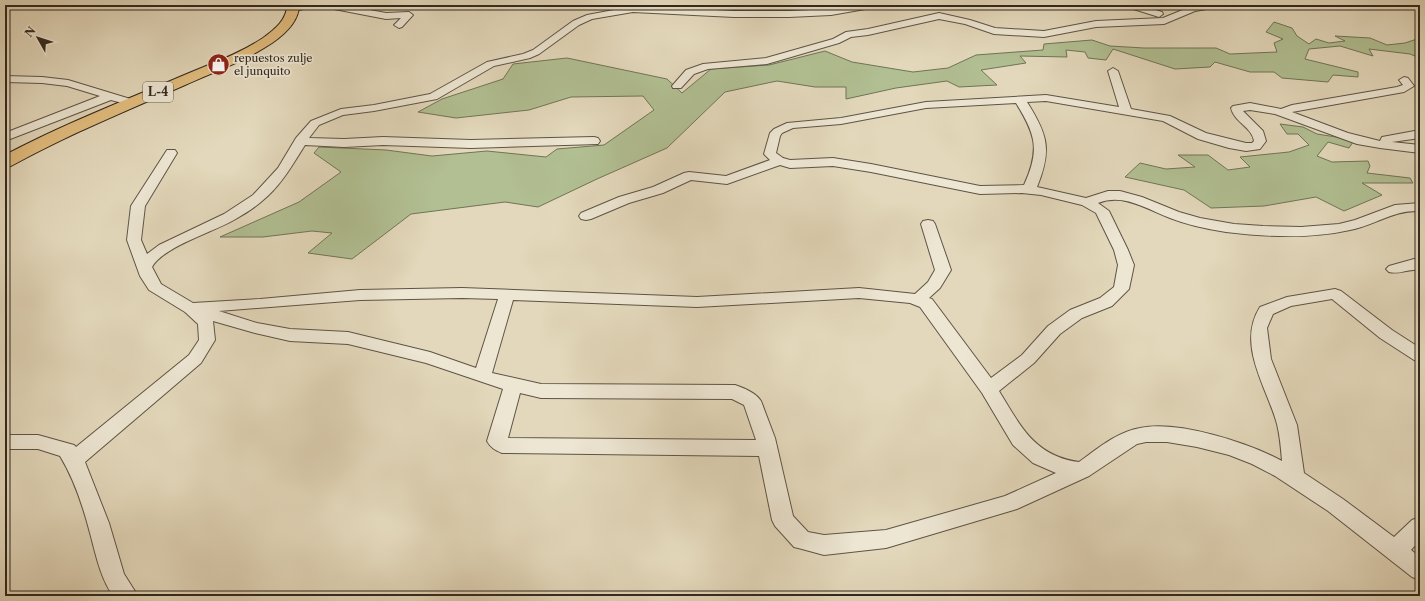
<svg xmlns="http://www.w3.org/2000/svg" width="1425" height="601" viewBox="0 0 1425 601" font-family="'Libre Caslon Text',serif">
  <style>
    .green { fill: #b1bf92; stroke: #717458 }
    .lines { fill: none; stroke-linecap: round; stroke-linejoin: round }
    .minor-casing { stroke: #5e5446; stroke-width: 2 }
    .primary-casing { stroke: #31281f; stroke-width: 2 }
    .minor { fill: #ede6d3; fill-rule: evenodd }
    .primary { fill: #e2bc7e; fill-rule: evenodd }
    .labels { text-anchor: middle; stroke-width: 3.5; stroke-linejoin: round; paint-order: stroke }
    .far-poi-label { font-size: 11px; fill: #31281f; stroke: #ede6d3; text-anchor: start }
    .shield { fill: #ede6d3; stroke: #696155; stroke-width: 1 }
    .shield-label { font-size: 12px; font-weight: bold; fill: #31281f }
  </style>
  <rect width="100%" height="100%" fill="#e3d8bb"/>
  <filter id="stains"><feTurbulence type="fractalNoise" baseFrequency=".005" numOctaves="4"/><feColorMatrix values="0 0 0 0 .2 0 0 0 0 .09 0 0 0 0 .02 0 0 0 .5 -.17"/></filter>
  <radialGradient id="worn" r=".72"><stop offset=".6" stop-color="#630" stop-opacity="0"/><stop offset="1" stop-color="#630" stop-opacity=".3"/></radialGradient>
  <!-- green -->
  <g class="green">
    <path d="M 1274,22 L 1292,28 L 1297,36 L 1309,44 L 1316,39 L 1329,43 L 1345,41 L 1335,36 L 1370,38 L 1387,45 L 1405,43 L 1420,38 L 1420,58 L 1410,54 L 1369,49 L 1373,56 L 1340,46 L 1309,49 L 1305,59 L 1358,72 L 1358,77 L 1333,75 L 1328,82 L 1282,78 L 1274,72 L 1250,72 L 1215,62 L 1210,67 L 1175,69 L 1113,49 L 1106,60 L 1088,58 L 1085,52 L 1066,50 L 1067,57 L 1020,56 L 1026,63 L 981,70 L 997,85 L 959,87 L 947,81 L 896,88 L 846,99 L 846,87 L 815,87 L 777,81 L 725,92 L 667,148 L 597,179 L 538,207 L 505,202 L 411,214 L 352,259 L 308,253 L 332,233 L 312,231 L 263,237 L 220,237 L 299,202 L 341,172 L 314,153 L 319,147 L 386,150 L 432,156 L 487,151 L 546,157 L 557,149 L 604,145 L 654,110 L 643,96 L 571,97 L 529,110 L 456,118 L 418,112 L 442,99 L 503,79 L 513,64 L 567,58 L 667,79 L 682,93 L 711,69 L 769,65 L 825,51 L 852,62 L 913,72 L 948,68 L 976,55 L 1043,50 L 1044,44 L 1092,40 L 1110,46 L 1144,48 L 1216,48 L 1230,54 L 1277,52 L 1274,43 L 1283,39 L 1266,32 Z"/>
    <path d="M 1280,124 L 1303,127 L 1317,134 L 1336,137 L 1353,142 L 1349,148 L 1328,142 L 1317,156 L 1332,162 L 1368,161 L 1370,166 L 1367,173 L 1410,178 L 1413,183 L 1362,183 L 1382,195 L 1344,211 L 1316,197 L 1264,206 L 1211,208 L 1184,190 L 1125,177 L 1140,163 L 1166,169 L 1195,167 L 1178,155 L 1208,155 L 1228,170 L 1250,167 L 1240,157 L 1289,152 L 1309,145 L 1298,134 L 1287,134 Z"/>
  </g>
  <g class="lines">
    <defs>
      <g id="minor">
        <path d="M 297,5 L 311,5 L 310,7 L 293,12 L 289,9 Z"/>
        <path d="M 325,5 L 343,5 L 386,13 L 409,12 L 413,15 L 402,27 L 399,28 L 394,25 L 401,18 L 386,19 L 329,8 Z"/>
        <path d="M 620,5 L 734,11 L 789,11 L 831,9 L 856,5 L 875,5 L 871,8 L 831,15 L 789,17 L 734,17 L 633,12 L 592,19 L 579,25 L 539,54 L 530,58 L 494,66 L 437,99 L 374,111 L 343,115 L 319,125 L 309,138 L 344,139 L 383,137 L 471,140 L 594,137 L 598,138 L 600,141 L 598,144 L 471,148 L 383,145 L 344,147 L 305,145 C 293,164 280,187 262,201 C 254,208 243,215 234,220 C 213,232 163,247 152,267 L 161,284 L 193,303 L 260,299 L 360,290 L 462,288 L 697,297 L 859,288 L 915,294 L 928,282 L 935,270 L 921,224 L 923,221 L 928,220 L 933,221 L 935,224 L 951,270 L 940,288 L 929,298 L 932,299 L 991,378 L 1022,355 L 1048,326 L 1070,310 L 1100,298 L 1114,287 L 1118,265 L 1114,250 L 1096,213 L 1082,205 L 1041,195 L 1022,193 L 980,194 L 871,172 L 833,166 L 790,168 L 780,165 L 727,184 L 691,180 L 663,193 L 629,203 L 591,219 L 586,220 L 581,219 L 579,216 L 581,213 L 619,197 L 653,187 L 684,173 L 689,172 L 726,176 L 770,160 L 764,154 L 770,133 L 774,129 L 787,123 L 841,118 L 926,102 L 1046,95 L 1119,107 L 1108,71 L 1113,68 L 1118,71 L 1131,109 L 1170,116 L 1206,133 L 1246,143 L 1252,143 L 1254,141 C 1252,127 1234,122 1231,108 L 1233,106 L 1250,103 L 1281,109 L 1292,105 L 1397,87 L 1403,85 L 1399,80 L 1404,77 L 1408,78 L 1414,86 L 1404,92 L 1292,112 L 1348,133 L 1380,141 L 1382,137 L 1420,130 L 1420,138 L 1392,142 L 1420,145 L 1420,153 L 1380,148 L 1357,144 L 1275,114 L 1250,110 L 1243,111 L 1263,131 L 1266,141 L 1260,149 L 1246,151 L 1229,148 L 1198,139 L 1163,121 L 1046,101 L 1027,102 C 1048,135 1052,150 1037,187 L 1086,198 L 1108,191 L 1120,191 L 1142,197 L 1179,212 L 1200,218 L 1234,224 L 1263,226 L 1301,227 L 1339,224 L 1355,220 L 1395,205 L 1420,203 L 1420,211 C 1392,210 1376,225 1350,230 C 1310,239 1267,237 1226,232 C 1207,229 1188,225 1170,218 C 1146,209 1124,193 1098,203 L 1109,211 L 1128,250 L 1134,265 L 1129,289 L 1112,306 L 1082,318 L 1060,334 L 1034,363 L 999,391 C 1020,425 1034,456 1079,462 C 1097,449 1117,432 1140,428 C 1178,420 1249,443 1282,461 C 1281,449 1280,436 1277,424 C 1267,387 1236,345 1260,307 L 1287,297 L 1335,289 L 1341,291 L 1392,330 L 1420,348 L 1420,362 L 1414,360 L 1380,338 L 1332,299 L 1291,306 L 1273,314 L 1267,328 L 1271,359 L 1297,425 L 1304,473 L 1343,499 L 1394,537 L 1412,520 L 1420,517 L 1420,540 L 1411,550 L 1420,557 L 1420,580 L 1412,577 L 1328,511 L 1275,476 L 1252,464 L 1229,455 L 1197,447 L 1167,442 L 1146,442 L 1137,444 L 1089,476 L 1017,509 L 886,548 L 824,555 L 802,549 L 794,547 L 775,526 L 772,520 L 759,456 L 502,453 C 495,450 491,448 487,441 L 503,389 L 426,363 L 348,344 L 290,341 L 255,333 L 213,321 L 215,340 L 201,363 L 85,462 L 109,523 L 124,574 L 138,596 L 113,596 C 100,577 96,555 90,533 C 83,506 74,479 60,456 L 38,449 L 5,449 L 5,435 L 38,435 L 74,445 L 76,447 L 189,355 L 199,340 L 198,324 L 185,312 L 149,290 L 140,276 L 127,240 L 131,206 L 167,150 L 175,150 L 177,153 L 145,206 L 141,240 L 147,254 L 159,245 L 224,214 L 253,195 L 278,168 L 296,138 L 311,121 L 341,109 L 374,105 L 430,94 L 487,62 L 523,54 L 533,50 L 573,21 L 587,15 L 619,9 L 618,7 ZM 1016,103 C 1036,135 1040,150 1024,185 L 980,186 L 871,164 L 833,158 L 790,160 L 783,158 L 776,153 L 780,136 L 782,133 L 793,128 L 841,124 L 926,108 ZM 462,298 L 498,299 L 476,368 L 430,352 L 348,332 L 290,329 L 257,323 L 219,311 L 360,300 ZM 859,298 L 910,303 L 920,307 L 982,393 L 1013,445 L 1033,463 L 1056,473 L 1005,496 L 886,530 L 824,535 L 808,532 L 793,516 L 775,438 L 761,401 C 756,393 744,388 735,385 L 541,384 L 492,373 L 513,300 L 697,307 ZM 520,393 L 541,398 L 732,399 L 744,405 L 756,440 L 508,438 Z"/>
        <path d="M 1126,5 L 1139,5 L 1162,12 L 1163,14 L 1159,17 L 1127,7 Z"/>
        <path d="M 1201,5 L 1219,5 L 1218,7 L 1195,11 L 1164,24 L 1096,27 L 1044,37 L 994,34 L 965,24 L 939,19 L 868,35 L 851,37 L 839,43 L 767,64 L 708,69 L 694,74 L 681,88 L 673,88 L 672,86 L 686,70 L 703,64 L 766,58 L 833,39 L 846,32 L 868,29 L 939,13 L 970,20 L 995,28 L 1044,31 L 1096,21 L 1163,18 L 1190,7 Z"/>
        <path d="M 1291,5 L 1346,5 L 1342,8 L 1295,8 Z"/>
        <path d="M 5,76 L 42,77 L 68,80 L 137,101 L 139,103 L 133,106 L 111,100 L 5,141 L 5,133 L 100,96 L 67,86 L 42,83 L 5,82 Z"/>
        <path d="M 1414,259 L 1420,260 L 1420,270 C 1409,268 1399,275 1389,272 L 1386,269 L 1389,266 Z"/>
      </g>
      <path id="primary" d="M 287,5 L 299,5 C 299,21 285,34 272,43 C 245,61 214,72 185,85 C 126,111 67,135 11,166 L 5,167 L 5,155 C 60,126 118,103 175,79 C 204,66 236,56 263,38 C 274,30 287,20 287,5 Z"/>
    </defs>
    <!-- minor casing -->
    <use href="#minor" class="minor-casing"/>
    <!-- primary casing -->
    <use href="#primary" class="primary-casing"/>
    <!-- minor -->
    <use href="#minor" class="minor"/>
    <!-- primary -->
    <use href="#primary" class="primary"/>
  </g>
  <!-- icons -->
  <defs>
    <symbol id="shop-disc" viewBox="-11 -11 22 22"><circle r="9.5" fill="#8f2418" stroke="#ede6d3"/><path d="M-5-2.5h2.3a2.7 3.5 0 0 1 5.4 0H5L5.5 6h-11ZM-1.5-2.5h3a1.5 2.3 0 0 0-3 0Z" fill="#fff"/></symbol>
  </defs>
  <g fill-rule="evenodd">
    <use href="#shop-disc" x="206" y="52" width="25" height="25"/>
  </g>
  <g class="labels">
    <!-- far-poi labels -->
    <g class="far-poi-label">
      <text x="234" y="62">repuestos zulje<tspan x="234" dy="13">el junquito</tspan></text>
    </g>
    <!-- shield labels -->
    <rect class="shield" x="143" y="82" width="30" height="20" rx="3"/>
    <g class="shield-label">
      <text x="158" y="96">L-4</text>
    </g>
  </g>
  <!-- margin -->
  <rect width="1425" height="601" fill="none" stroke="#e3d8bb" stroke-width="20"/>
  <rect x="6" y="6" width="1413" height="589" fill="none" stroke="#31281f" stroke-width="2"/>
  <rect x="10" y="10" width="1405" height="581" fill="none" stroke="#31281f"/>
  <!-- north arrow -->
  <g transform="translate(38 38) rotate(309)" stroke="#ede6d3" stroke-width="3" paint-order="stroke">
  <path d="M0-3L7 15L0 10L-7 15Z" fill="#31281f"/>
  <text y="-6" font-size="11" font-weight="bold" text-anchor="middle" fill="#31281f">N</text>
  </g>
  <rect width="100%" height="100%" filter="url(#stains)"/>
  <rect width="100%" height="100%" fill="url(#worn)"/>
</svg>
